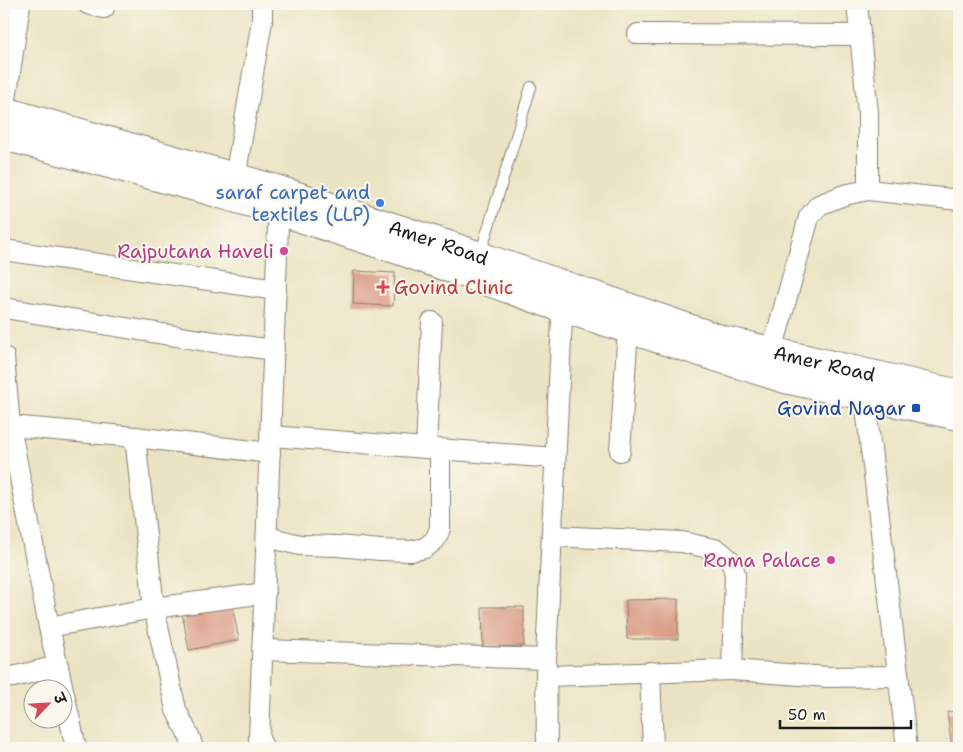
<svg xmlns="http://www.w3.org/2000/svg" width="963" height="752" viewBox="0 0 963 752" font-family="'Shantell Sans','Playpen Sans Deva',sans-serif">
  <style>
    .building { fill: #d7947f }
    .lines { fill: none; stroke-linecap: round; stroke-linejoin: round }
    .service-casing { stroke: #848070; stroke-width: 12 }
    .minor-casing { stroke: #848070; stroke-width: 22 }
    .secondary-casing { stroke: #848070; stroke-width: 30 }
    .service { stroke: #fff; stroke-width: 10 }
    .minor { stroke: #fff; stroke-width: 20 }
    .secondary { stroke: #fff; stroke-width: 28 }
    .shop-dot { fill: #3f7fe0; stroke: #fbf7ec; stroke-width: 2 }
    .hotel-dot { fill: #d1479c; stroke: #fbf7ec; stroke-width: 2 }
    .health-dot { fill: #e0444e; stroke: #fbf7ec; stroke-width: 2 }
    .transit-dot { fill: #1a4fb4; stroke: #fbf7ec; stroke-width: 2 }
    .labels { text-anchor: middle; stroke-width: 4; stroke-linejoin: round; paint-order: stroke }
    .shop-label { font-size: 19px; fill: #366cbe; stroke: #fbf7ec; text-anchor: end }
    .street-label { font-size: 19px; fill: #1c1c1c; stroke: #fbf7ec }
    .hotel-label { font-size: 19px; fill: #b23c85; stroke: #fbf7ec; text-anchor: end }
    .health-label { font-size: 19px; fill: #be3a42; stroke: #fbf7ec; text-anchor: start }
    .transit-label { font-size: 19px; fill: #164399; stroke: #fbf7ec; text-anchor: end }
  </style>
  <rect width="100%" height="100%" fill="#fbf7ec"/>
  <filter id="ink" filterUnits="userSpaceOnUse"><feTurbulence type="fractalNoise" baseFrequency=".02" numOctaves="2"/><feDisplacementMap in="SourceGraphic" scale="10" xChannelSelector="R" yChannelSelector="G"/><feConvolveMatrix kernelMatrix="1 2 1 2 8 2 1 2 1" color-interpolation-filters="sRGB"/></filter>
  <filter id="wash" filterUnits="userSpaceOnUse"><feTurbulence type="fractalNoise" baseFrequency=".0096" numOctaves="4" result="noise"/><feDisplacementMap in="SourceGraphic" scale="20" xChannelSelector="R" yChannelSelector="G"/><feGaussianBlur stdDeviation="1.12" result="paint"/><feColorMatrix in="noise" values="0 0 0 0 0 0 0 0 0 0 0 0 0 0 0 0 0 1.4 0 .05"/><feComposite in="paint" operator="in"/></filter>
  <g filter="url(#wash)">
    <rect width="100%" height="100%" fill="#ebe4c4"/>
    <g id="blocks">
      <!-- building -->
      <g class="building">
        <path d="M 354,271 L 395,273 L 393,306 L 353,304 Z"/>
        <path d="M 678,599 L 678,639 L 627,639 L 626,600 Z"/>
        <path d="M 232,604 L 239,640 L 189,650 L 182,613 Z"/>
        <path d="M 482,607 L 524,607 L 524,646 L 483,647 Z"/>
        <path d="M 959,711 L 959,748 L 952,748 L 947,712 Z"/>
      </g>
    </g>
  </g>
  <g filter="url(#ink)">
    <use href="#blocks" fill-opacity="0" stroke="#848070" stroke-width="1"/>
    <g class="lines">
      <defs>
        <path id="service" d="M 480,255 L 531,87"/>
        <g id="minor">
          <path d="M 88,4 L 104,8"/>
          <path d="M 857,4 L 868,113 L 868,190"/>
          <path d="M 638,34 L 859,35"/>
          <path d="M 4,113 L 20,4"/>
          <path d="M 235,178 L 262,21 L 262,4"/>
          <path d="M 4,250 L 276,290"/>
          <path d="M 4,308 L 200,340 L 274,350"/>
          <path d="M 772,351 L 809,217 L 819,205 L 844,195 L 868,190 L 959,200"/>
          <path d="M 4,357 L 10,426 L 135,437"/>
          <path d="M 863,383 L 907,748"/>
          <path d="M 10,426 L 49,627 L 76,748"/>
          <path d="M 271,436 L 555,458"/>
          <path d="M 426,448 L 432,322"/>
          <path d="M 620,451 L 628,329"/>
          <path d="M 267,537 L 300,545 L 338,546 L 380,550 L 411,551 L 425,548 L 435,540 L 440,529 L 440,449"/>
          <path d="M 49,627 L 154,608 L 265,593"/>
          <path d="M 263,650 L 546,659"/>
          <path d="M 732,670 L 828,677 L 898,676"/>
          <path d="M 650,672 L 653,748"/>
          <path d="M 4,675 L 13,677 L 58,666"/>
          <path d="M 546,676 L 732,670 L 735,574 L 731,561 L 718,550 L 682,542 L 552,536"/>
          <path d="M 193,748 L 190,738 L 176,710 L 154,608 L 135,437 L 270,453"/>
          <path d="M 264,748 L 259,739 L 279,199"/>
          <path d="M 547,748 L 546,659 L 563,297"/>
        </g>
        <g id="secondary">
          <path id="s1" d="M 4,111 L 279,190 L 445,244 L 723,340 L 959,394"/>
          <path d="M 4,136 L 203,189 L 279,211 L 407,253 L 562,308 L 785,379 L 959,416"/>
        </g>
      </defs>
      <!-- service casing -->
      <use href="#service" class="service-casing"/>
      <!-- minor casing -->
      <use href="#minor" class="minor-casing"/>
      <!-- secondary casing -->
      <use href="#secondary" class="secondary-casing"/>
      <!-- service -->
      <use href="#service" class="service"/>
      <!-- minor -->
      <use href="#minor" class="minor"/>
      <!-- secondary -->
      <use href="#secondary" class="secondary"/>
    </g>
  </g>
  <!-- markers -->
  <circle class="shop-dot" cx="380" cy="203" r="5"/>
  <g class="hotel-dot">
    <circle cx="284" cy="251" r="5"/>
    <circle cx="831" cy="560" r="5"/>
  </g>
  <path class="health-dot" d="M380.5 279.5h5v5h5v5h-5v5h-5v-5h-5v-5h5z"/>
  <rect class="transit-dot" x="911" y="403" width="10" height="10" rx="2.5"/>
  <g class="labels">
    <!-- shop labels -->
    <g class="shop-label">
      <text x="370" y="199">saraf carpet and<tspan x="370" dy="22">textiles (LLP)</tspan></text>
    </g>
    <!-- street labels -->
    <g class="street-label">
      <text dy="7" stroke="none"><textPath href="#s1" startOffset="454">Amer Road</textPath></text>
      <text dy="7" stroke="none"><textPath href="#s1" startOffset="859">Amer Road</textPath></text>
    </g>
    <!-- hotel labels -->
    <g class="hotel-label">
      <text x="274" y="258">Rajputana Haveli</text>
      <text x="821" y="567">Roma Palace</text>
    </g>
    <!-- health labels -->
    <g class="health-label">
      <text x="394" y="294">Govind Clinic</text>
    </g>
    <!-- transit labels -->
    <g class="transit-label">
      <text x="906" y="415">Govind Nagar</text>
    </g>
  </g>
  <!-- margin -->
  <rect width="963" height="752" fill="none" stroke="#fbf7ec" stroke-width="20"/>
  <!-- north arrow -->
  <g transform="translate(48 704) rotate(65)"><circle r="24" fill="#fbf7ec" stroke="#a29f99"/>
  <path d="M0-4L9 19L0 12L-9 19Z" fill="#d1495b"/>
  <text y="-8" font-size="14" font-weight="bold" text-anchor="middle" fill="#1c1c1c">उ</text>
  </g>
  <!-- scale -->
  <path d="M780 720v8h131v-8" fill="none" stroke="#1c1c1c" stroke-width="2.5"/>
  <text x="788" y="720" font-size="15" fill="#1c1c1c" stroke="#fbf7ec" stroke-width="4" paint-order="stroke">50 m</text>
</svg>
